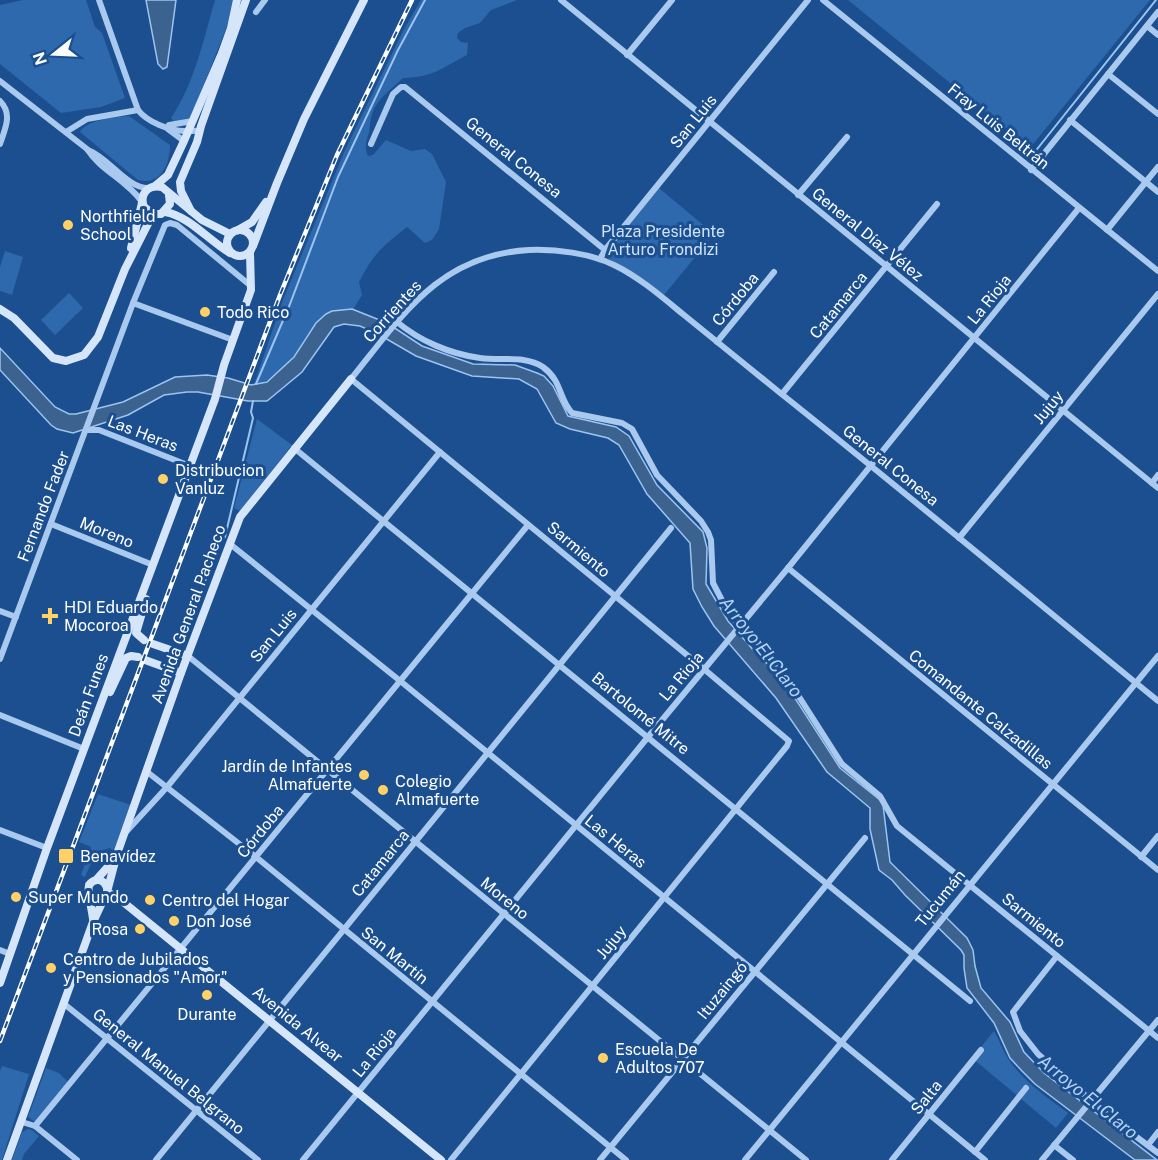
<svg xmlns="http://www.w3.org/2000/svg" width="1158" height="1160" viewBox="0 0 1158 1160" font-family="'Public Sans',sans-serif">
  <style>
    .green { fill: #2e69ad }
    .water { fill: #3c6290; stroke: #9cc4f0; stroke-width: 1.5 }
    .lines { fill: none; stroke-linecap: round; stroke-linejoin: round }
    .stream { stroke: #9cc4f0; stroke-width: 2 }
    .street { stroke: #a9c9ee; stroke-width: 6 }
    .secondary { stroke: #d6e6fa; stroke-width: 8 }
    .rail-casing { stroke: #fff; stroke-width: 4.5 }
    .rail { stroke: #1b4f8f; stroke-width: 2; stroke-dasharray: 7; stroke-linecap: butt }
    .poi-dot { fill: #ffd166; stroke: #1b4f8f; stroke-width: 2 }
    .labels { text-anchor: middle; stroke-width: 6; stroke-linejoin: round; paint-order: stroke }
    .street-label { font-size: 16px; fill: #fff; stroke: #1b4f8f }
    .poi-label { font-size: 16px; fill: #fff; stroke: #1b4f8f; text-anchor: start }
    .park-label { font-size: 16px; fill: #cfe3fa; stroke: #1b4f8f }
    .water-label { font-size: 18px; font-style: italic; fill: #b5d3f5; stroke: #1b4f8f }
  </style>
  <rect width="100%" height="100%" fill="#1b4f8f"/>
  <!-- green -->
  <g class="green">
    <path d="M 23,0 L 86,0 L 95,27 L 102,33 L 125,98 L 101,107 L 61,113 L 0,64 L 0,5 Z"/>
    <path d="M 215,0 L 234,0 L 229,21 L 192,115 L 188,120 L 174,121 L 171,118 C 195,82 203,41 215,0 Z"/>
    <path d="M 421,0 L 517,0 L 491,10 L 480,23 L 465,28 L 458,33 L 457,38 L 461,42 L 468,43 L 467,55 C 440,69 434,77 403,78 C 392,89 377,98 372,114 C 370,120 370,127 369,133 C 366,141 364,148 368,156 L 373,155 L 386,140 L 411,151 L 425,149 L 432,154 L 446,182 L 439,229 L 432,240 L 425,243 L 407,227 C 382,247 374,253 359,282 L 362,295 L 354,308 C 346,311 335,309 327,314 C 298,332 297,378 254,384 L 283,300 L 345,150 L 403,31 Z"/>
    <path d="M 848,0 L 1150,0 L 1030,148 Z"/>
    <path d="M 129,116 L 170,145 C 170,164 161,186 138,180 L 80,132 C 86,120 115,117 129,116 Z"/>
    <path d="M 659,188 L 714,234 L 664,295 L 608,258 L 605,253 Z"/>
    <path d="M 5,251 L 23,257 L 12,295 L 0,291 L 0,267 Z"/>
    <path d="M 69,293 L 83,308 L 55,335 L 41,320 Z"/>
    <path d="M 257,419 L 292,445 L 240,511 L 234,508 Z"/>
    <path d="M 98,794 L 131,805 L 115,849 L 112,850 L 110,848 L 96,852 L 85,877 L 81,875 L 91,847 L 79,842 Z"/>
    <path d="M 994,1031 C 999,1040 1003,1051 1009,1060 C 1024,1082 1047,1097 1068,1113 L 1056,1128 L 972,1058 Z"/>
    <path d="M 2,1066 L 29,1074 L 2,1160 L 0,1160 L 0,1071 Z"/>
    <path d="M 46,1068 L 59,1073 L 68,1082 L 35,1122 L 28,1117 Z"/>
    <path d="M 28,1129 L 32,1130 L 39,1136 L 24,1154 L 22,1160 L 12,1160 L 22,1132 Z"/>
  </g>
  <!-- water -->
  <g class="water">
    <path d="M 146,0 L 176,0 L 167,67 L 163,69 L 158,64 Z"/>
    <path d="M 352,309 L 387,323 L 422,346 L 473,364 L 515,365 L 537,373 L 544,376 L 553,386 L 568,416 L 616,427 L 629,436 L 657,485 L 703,532 L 707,548 L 706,584 L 728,621 L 755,652 L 782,678 L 840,768 L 880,800 L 883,805 L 890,862 L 967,938 L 973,950 L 975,966 L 981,988 L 1010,1022 L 1024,1052 L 1044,1073 L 1157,1160 L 1135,1160 L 1035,1084 L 1022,1071 L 1010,1058 L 994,1023 L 967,988 L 964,968 L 964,955 L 961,950 L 905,895 L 892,880 L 879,870 L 870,829 L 870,808 L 827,772 L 776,698 L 714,626 L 702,607 L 693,589 L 690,543 L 647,494 L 619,445 L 608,438 L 570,429 L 556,423 L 537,389 L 519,379 L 472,376 L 416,356 L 378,334 L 360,326 L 344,324 L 334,327 L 302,372 L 267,401 L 248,401 L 198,392 L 187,392 L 164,395 L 128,415 L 73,433 L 57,429 L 51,425 L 0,370 L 0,348 L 55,407 L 69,414 L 76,414 L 123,402 L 175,377 L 207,375 L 228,378 L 251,385 L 267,382 L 294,357 L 316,323 L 326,314 L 332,311 Z"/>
  </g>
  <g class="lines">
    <!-- stream -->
    <g class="stream">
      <path d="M 1030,158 L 1156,0"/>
      <path d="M 256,384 L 290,304 L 338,177 L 398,50 L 425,0"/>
      <path d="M 184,636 L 219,545 L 225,537 L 253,418 L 251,412 L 253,401"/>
    </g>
    <!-- street -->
    <g class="street">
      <path d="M 99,0 L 138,110 C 147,122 170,131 185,131 C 190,132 194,130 199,131"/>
      <path d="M 561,0 L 1158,488"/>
      <path d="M 823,0 L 1158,271"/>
      <path d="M 256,12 L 265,0"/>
      <path d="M 1147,26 L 1158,35"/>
      <path d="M 627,55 L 672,0"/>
      <path d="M 1108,74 L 1158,114"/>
      <path d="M 0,81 L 87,149 C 101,171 127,180 142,202"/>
      <path d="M 0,101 C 13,114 5,129 0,144"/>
      <path d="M 1070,120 L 1158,192"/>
      <path d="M 169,125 L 193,121"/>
      <path d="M 168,129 L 184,141"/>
      <path d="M 66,132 L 87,119 L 138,110"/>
      <path d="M 371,144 L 393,94 L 401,87 L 405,87 L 605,250"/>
      <path d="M 88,150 C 109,158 127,188 148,188"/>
      <path d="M 1031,170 L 1158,12"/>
      <path d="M 798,195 L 847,137"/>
      <path d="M 1107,230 L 1158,167"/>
      <path d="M 600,259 L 605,250 L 808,0"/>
      <path d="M 133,303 L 233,340"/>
      <path d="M 397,322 C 420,341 450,354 480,358 C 501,361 525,355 543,367 C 563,382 558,398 572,413 L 622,423 L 632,429 L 657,475 L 701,521 L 708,532 L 711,540 L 713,583 L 727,610 L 735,621 L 751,634 L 789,681 L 842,764 L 880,796 L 897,826 L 1158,1038"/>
      <path d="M 717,342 L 774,272"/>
      <path d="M 782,394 L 937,204"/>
      <path d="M 86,430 L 99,430 L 190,466"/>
      <path d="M 294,448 L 970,1001"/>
      <path d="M 1152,483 L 1158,475"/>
      <path d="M 51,524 L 153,565"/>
      <path d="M 959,538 L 1158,294"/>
      <path d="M 230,544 L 399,680 L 985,1160"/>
      <path d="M 788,568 L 1158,870"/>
      <path d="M 0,611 L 16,617"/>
      <path d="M 188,656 L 806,1160"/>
      <path d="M 0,659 L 133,303 L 165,225 L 170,223 L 177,225 L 251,286"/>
      <path d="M 0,715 L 84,749"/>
      <path d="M 146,771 L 256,857 L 626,1160"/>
      <path d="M 0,830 L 47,848"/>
      <path d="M 126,832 L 167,787 L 440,452"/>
      <path d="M 1141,857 L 1158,836"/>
      <path d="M 0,950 L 10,954"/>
      <path d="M 1057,956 L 1013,1012 L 1020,1031 L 1038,1054 L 1110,1117 L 1158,1153"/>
      <path d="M 63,1003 L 258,1160"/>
      <path d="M 22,1122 L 35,1126 L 77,1160"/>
      <path d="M 35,1126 L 528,525"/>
      <path d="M 1054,1145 L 1073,1160"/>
      <path d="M 1148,1145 L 1158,1132"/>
      <path d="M 975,1152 L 1026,1088"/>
      <path d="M 156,1160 L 671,528"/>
      <path d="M 303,1160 L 648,737 L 788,568 L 1079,208"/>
      <path d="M 451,1160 L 787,746 L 789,741 L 704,669 L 351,379 C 402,316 439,255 529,250 C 556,249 589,253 614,265 C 639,277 662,297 684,315 C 716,341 747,366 779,392 C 906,493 1032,598 1158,701"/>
      <path d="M 600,1160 L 865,838"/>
      <path d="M 745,1160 L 1158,656"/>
      <path d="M 892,1160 L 981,1050"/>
      <path d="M 1042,1160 L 1158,1020"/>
    </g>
    <!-- secondary -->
    <g class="secondary">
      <path d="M 155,186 L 168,175 L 184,141 L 222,53 L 231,28 L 237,0"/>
      <path d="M 169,195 L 170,204 L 161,214 L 153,214 L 144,207 C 139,194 148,184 162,187 L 202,220 L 230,234"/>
      <path d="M 191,211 L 181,191 L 180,182 L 197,142 L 201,126 L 246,0"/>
      <path d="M 165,212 C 189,216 208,240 230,253"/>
      <circle cx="240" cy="243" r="13"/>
      <path d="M 238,230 L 252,222 L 266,202"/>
      <path d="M 253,246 L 277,183 L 304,119 L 364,0"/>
      <path d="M 131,248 L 142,203"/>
      <path d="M 0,309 L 14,318 L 53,358 L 66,361 L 84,355 L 98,337 L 125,269 L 153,214"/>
      <path d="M 144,640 L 136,633 L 146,599"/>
      <path d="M 153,644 L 188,656"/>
      <path d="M 145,660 L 181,673"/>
      <path d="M 110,692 L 126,658 L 131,656 L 138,657"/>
      <path d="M 97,879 L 114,860"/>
      <path d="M 107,892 L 117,897 L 441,1160"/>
      <path d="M 93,919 C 92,909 87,892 89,885 C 95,877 104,879 107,888"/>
      <path d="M 0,983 L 47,848 L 215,399 L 224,365 L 251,290 L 250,253"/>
      <path d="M 7,1160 L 93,922 L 107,892 L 117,854 L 181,673 L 240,517 L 351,379"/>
    </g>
    <defs>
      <path id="rail" d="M 0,1041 L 280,295 L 337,155 L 412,0"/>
    </defs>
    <!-- rail casing -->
    <use href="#rail" class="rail-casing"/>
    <!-- rail -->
    <use href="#rail" class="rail"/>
  </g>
  <!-- markers -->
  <g class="poi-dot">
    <circle cx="68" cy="225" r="6"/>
    <circle cx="205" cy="312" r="6"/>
    <circle cx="163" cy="479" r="6"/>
    <path d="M47 607h6v6h6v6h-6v6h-6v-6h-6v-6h6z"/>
    <circle cx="364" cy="775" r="6"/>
    <circle cx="383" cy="790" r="6"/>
    <rect x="58" y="848" width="16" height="16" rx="3"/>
    <circle cx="16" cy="897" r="6"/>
    <circle cx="150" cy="900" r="6"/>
    <circle cx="174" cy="921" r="6"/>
    <circle cx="140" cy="929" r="6"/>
    <circle cx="51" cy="968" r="6"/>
    <circle cx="207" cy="995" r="6"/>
    <circle cx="603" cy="1058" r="6"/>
  </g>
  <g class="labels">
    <!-- street labels -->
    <g class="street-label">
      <text transform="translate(693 121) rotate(-51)" y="6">San Luis</text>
      <text transform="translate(999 126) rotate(39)" y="6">Fray Luis Beltrán</text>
      <text transform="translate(514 157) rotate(39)" y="6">General Conesa</text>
      <text transform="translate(868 234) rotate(39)" y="6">General Díaz Vélez</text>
      <text transform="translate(735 299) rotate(-51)" y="6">Córdoba</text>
      <text transform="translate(989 299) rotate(-51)" y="6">La Rioja</text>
      <text transform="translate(838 305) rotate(-51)" y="6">Catamarca</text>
      <text transform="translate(392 311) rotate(-48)" y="6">Corrientes</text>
      <text transform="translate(1048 407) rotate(-51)" y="6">Jujuy</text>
      <text transform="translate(143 433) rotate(21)" y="6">Las Heras</text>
      <text transform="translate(891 465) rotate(39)" y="6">General Conesa</text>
      <text transform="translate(43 506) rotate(-69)" y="6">Fernando Fader</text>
      <text transform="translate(107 532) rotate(22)" y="6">Moreno</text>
      <text transform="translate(579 549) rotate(40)" y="6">Sarmiento</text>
      <text transform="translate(188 614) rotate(-70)" y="6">Avenida General Pacheco</text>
      <text transform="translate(273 635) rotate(-51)" y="6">San Luis</text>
      <text transform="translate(681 676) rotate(-50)" y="6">La Rioja</text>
      <text transform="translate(88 695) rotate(-70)" y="6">Deán Funes</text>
      <text transform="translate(981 709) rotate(39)" y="6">Comandante Calzadillas</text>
      <text transform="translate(641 713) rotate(39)" y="6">Bartolomé Mitre</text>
      <text transform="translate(260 831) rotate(-51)" y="6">Córdoba</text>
      <text transform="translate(616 841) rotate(39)" y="6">Las Heras</text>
      <text transform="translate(380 863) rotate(-51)" y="6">Catamarca</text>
      <text transform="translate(505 898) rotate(39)" y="6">Moreno</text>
      <text transform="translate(940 898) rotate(-51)" y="6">Tucumán</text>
      <text transform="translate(1034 920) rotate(39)" y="6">Sarmiento</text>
      <text transform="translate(611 942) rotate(-51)" y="6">Jujuy</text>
      <text transform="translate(395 955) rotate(39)" y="6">San Martín</text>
      <text transform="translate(722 990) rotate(-51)" y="6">Ituzaingó</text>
      <text transform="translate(298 1024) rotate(39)" y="6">Avenida Alvear</text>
      <text transform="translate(374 1052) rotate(-51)" y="6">La Rioja</text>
      <text transform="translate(169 1071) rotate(39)" y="6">General Manuel Belgrano</text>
      <text transform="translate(926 1097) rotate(-51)" y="6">Salta</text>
    </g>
    <!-- poi labels -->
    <g class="poi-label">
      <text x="80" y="222">Northfield<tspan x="80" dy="18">School</tspan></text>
      <text x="217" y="318">Todo Rico</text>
      <text x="175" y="476">Distribucion<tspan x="175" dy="18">Vanluz</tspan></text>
      <text x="64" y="613">HDI Eduardo<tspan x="64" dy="18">Mocoroa</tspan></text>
      <text x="352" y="772" text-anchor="end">Jardín de Infantes<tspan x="352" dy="18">Almafuerte</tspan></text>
      <text x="395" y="787">Colegio<tspan x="395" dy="18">Almafuerte</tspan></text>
      <text x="80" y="862">Benavídez</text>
      <text x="28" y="903">Super Mundo</text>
      <text x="162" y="906">Centro del Hogar</text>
      <text x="186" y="927">Don José</text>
      <text x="128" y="935" text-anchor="end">Rosa</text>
      <text x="63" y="965">Centro de Jubilados<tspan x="63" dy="18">y Pensionados "Amor"</tspan></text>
      <text x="207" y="1020" text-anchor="middle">Durante</text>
      <text x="615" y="1055">Escuela De<tspan x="615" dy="18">Adultos 707</tspan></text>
    </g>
    <!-- park labels -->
    <g class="park-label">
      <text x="663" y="237">Plaza Presidente<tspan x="663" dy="18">Arturo Frondizi</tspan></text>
    </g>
    <!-- water labels -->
    <g class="water-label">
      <text transform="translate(761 647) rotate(52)" y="6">Arroyo El Claro</text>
      <text transform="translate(1088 1097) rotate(39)" y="6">Arroyo El Claro</text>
    </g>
  </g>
  <!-- north arrow -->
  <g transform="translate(54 54) rotate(252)" stroke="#1b4f8f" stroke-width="4.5" paint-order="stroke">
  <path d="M0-4.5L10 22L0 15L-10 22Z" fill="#ffffff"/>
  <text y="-9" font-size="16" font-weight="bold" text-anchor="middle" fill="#ffffff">N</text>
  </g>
</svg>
